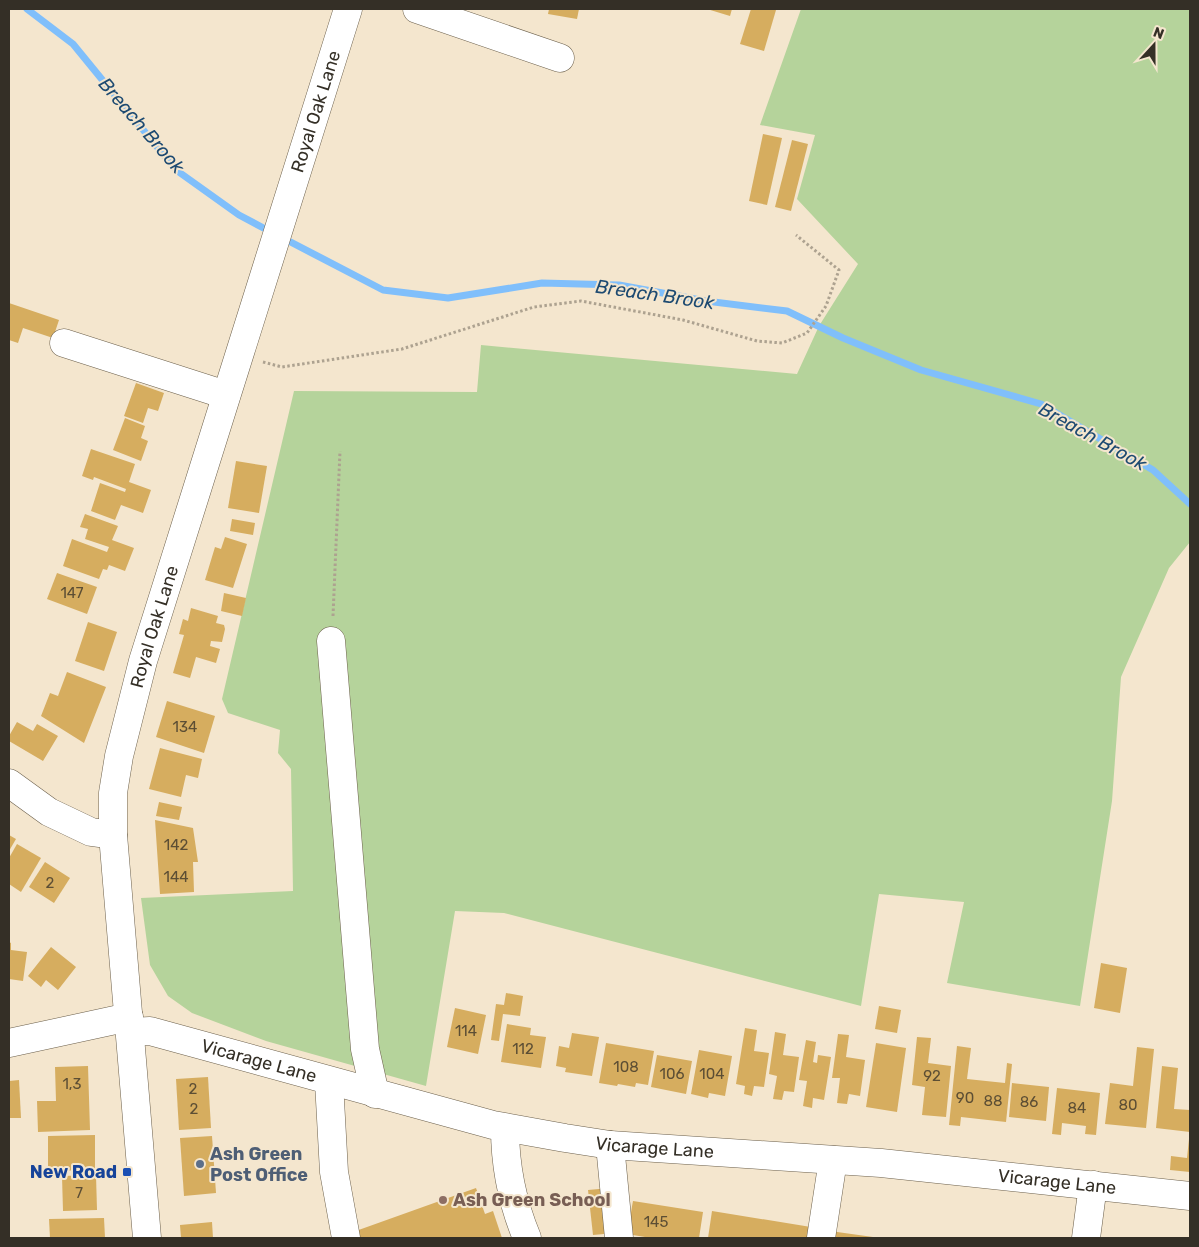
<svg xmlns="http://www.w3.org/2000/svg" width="1199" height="1247" viewBox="0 0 1199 1247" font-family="Rubik,sans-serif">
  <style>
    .green { fill: #b5d39b }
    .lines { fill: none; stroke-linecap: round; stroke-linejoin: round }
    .stream { stroke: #80bffb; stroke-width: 7 }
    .building { fill: #d6ad5f }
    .minor-casing { stroke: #6c604c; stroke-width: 29 }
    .path { stroke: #ada290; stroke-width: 3; stroke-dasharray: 2.5 2.5; stroke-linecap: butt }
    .minor { stroke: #fff; stroke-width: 28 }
    .service-dot { fill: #5c6f8a; stroke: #f4e6ce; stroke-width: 2 }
    .transit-dot { fill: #1a4fb4; stroke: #f4e6ce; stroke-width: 2 }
    .education-dot { fill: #8d6e63; stroke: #f4e6ce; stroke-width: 2 }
    .labels { text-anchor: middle; stroke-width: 4; stroke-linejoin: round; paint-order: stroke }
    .number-label { font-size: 15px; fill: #5c4e34 }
    .street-label { font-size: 18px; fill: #342f26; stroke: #f4e6ce }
    .service-label { font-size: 18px; font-weight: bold; fill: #4e5e75; stroke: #f4e6ce; text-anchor: start }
    .transit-label { font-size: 18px; font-weight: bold; fill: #164399; stroke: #f4e6ce; text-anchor: end }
    .education-label { font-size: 18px; font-weight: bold; fill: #785e54; stroke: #f4e6ce; text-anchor: start }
    .water-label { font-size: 19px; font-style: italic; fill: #1d4a71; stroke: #f4e6ce }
  </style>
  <rect width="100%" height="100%" fill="#f4e6ce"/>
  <!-- green -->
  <path class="green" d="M 801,9 L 1190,9 L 1190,542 L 1169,568 L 1121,677 L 1112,801 L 1080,1006 L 947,983 L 964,902 L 879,894 L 861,1006 L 504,913 L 455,911 L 426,1086 L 266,1041 L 192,1013 L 168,996 L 150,965 L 141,898 L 293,891 L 291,769 L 278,753 L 280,730 L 228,713 L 222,699 L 294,391 L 477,392 L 481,345 L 797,374 L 819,326 L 858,264 L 797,199 L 815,135 L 760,125 Z"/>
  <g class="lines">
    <!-- stream -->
    <g class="stream">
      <path d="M 27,9 L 73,44 L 176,170 L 239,215 L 271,232"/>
      <path d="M 281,237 L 383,290 L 448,298 L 542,283 L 619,285 L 706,301 L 787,311 L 843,338 L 921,370 L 1041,404 L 1153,470 L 1190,504"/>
    </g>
  </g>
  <!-- building -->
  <g class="building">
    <path d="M 549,9 L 579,9 L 577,19 L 548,14 Z"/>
    <path d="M 707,9 L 732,9 L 730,16 Z"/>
    <path d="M 751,9 L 776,10 L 764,51 L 740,44 Z"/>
    <path d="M 763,134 L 782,138 L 767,205 L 749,201 Z"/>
    <path d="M 792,140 L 808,144 L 791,211 L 775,207 Z"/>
    <path d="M 9,303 L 59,320 L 53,338 L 23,328 L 18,343 L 9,340 Z"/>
    <path d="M 136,383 L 164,393 L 158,411 L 148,408 L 143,423 L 124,416 Z"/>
    <path d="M 125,418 L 145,426 L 141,438 L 148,441 L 141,461 L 113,450 Z"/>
    <path d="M 91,449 L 135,464 L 129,482 L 151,490 L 143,513 L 121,505 L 115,520 L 91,511 L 100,483 L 125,492 L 126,489 L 94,477 L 93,480 L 82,476 Z"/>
    <path d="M 236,461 L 267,466 L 259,513 L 228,508 Z"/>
    <path d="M 85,514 L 118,526 L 112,540 L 134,548 L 125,571 L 109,565 L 107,570 L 103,569 L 99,579 L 63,566 L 72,539 L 107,552 L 109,547 L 85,539 L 88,529 L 80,527 Z"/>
    <path d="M 232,519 L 255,523 L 253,535 L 230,531 Z"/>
    <path d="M 225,537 L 247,544 L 233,588 L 205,580 L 215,547 L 221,549 Z"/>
    <path d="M 57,573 L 97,587 L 87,614 L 47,599 Z"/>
    <path d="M 224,593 L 246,598 L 242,616 L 221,611 Z"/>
    <path d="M 191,608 L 218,616 L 216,623 L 224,625 L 225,629 L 222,642 L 211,641 L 210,646 L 220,649 L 216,663 L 196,657 L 190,678 L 173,673 L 184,635 L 179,634 L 183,619 L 188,621 Z"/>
    <path d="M 88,622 L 117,632 L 104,671 L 75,661 Z"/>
    <path d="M 67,672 L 106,687 L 84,743 L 41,716 L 50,693 L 58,696 Z"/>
    <path d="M 167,701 L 215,716 L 204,753 L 156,737 Z"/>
    <path d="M 17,722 L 33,731 L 37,724 L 58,736 L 43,761 L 9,741 L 9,736 Z"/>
    <path d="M 160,748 L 202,759 L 198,778 L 186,775 L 181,797 L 149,789 Z"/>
    <path d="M 159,802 L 182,807 L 179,820 L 156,816 Z"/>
    <path d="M 155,820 L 193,828 L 198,862 L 193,862 L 194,892 L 160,894 Z"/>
    <path d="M 9,835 L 16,839 L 9,851 Z"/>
    <path d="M 17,844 L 41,858 L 21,892 L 9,884 L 9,858 Z"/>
    <path d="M 45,862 L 70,878 L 54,903 L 29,887 Z"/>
    <path d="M 9,942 L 11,943 L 11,950 L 27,952 L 23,981 L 9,979 Z"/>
    <path d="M 51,947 L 76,967 L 58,990 L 46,980 L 41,987 L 28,976 Z"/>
    <path d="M 1101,963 L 1127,968 L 1120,1013 L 1094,1008 Z"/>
    <path d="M 506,993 L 523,996 L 520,1016 L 503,1014 L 499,1041 L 491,1040 L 496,1004 L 504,1005 Z"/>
    <path d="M 879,1006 L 901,1010 L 897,1033 L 875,1029 Z"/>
    <path d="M 455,1008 L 486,1015 L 478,1054 L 447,1047 Z"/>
    <path d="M 507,1024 L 531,1028 L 530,1035 L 546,1037 L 541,1068 L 501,1062 Z"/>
    <path d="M 745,1028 L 757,1030 L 754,1051 L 769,1053 L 764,1087 L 754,1086 L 752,1096 L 744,1094 L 745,1086 L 736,1084 Z"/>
    <path d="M 775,1032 L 786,1034 L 783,1055 L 799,1057 L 794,1092 L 784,1091 L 782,1100 L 773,1099 L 777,1076 L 769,1074 Z"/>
    <path d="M 572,1033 L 599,1037 L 592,1076 L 565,1072 L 566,1068 L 556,1066 L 559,1046 L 569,1048 Z"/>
    <path d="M 838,1034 L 849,1035 L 846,1057 L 865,1060 L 860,1096 L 849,1094 L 847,1104 L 837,1103 L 840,1078 L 832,1078 Z"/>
    <path d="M 917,1037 L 931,1038 L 928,1063 L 951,1066 L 946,1117 L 922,1115 L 925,1087 L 912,1085 Z"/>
    <path d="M 806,1040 L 816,1042 L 813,1062 L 817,1063 L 818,1055 L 831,1057 L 824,1100 L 813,1098 L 812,1108 L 803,1106 L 807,1081 L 799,1080 Z"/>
    <path d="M 606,1043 L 654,1051 L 648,1085 L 636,1083 L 635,1087 L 618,1084 L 617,1086 L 599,1083 Z"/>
    <path d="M 876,1043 L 906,1048 L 897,1112 L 866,1107 Z"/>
    <path d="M 957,1046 L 971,1048 L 967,1079 L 1005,1083 L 1007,1063 L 1012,1064 L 1006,1122 L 961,1117 L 960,1126 L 949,1125 Z"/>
    <path d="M 1137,1047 L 1154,1049 L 1146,1128 L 1105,1124 L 1110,1083 L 1133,1086 Z"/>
    <path d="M 699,1050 L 732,1056 L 725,1096 L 709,1093 L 708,1098 L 691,1094 Z"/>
    <path d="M 657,1055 L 692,1061 L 686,1094 L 651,1087 Z"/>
    <path d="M 88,1066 L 90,1130 L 38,1132 L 37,1101 L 56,1101 L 55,1067 Z"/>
    <path d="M 1162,1066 L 1178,1068 L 1174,1109 L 1190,1110 L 1190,1132 L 1156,1128 Z"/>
    <path d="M 208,1077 L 211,1128 L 179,1130 L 176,1079 Z"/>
    <path d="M 19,1080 L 21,1118 L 9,1118 L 9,1081 Z"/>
    <path d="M 1012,1083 L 1049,1087 L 1046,1121 L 1009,1117 Z"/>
    <path d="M 1057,1088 L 1100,1093 L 1096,1135 L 1085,1134 L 1086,1126 L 1062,1123 L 1061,1135 L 1052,1134 Z"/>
    <path d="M 95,1135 L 95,1170 L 48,1171 L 48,1136 Z"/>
    <path d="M 212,1136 L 216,1193 L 184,1196 L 180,1138 Z"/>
    <path d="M 1189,1139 L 1190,1172 L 1170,1170 L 1171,1156 L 1187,1158 Z"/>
    <path d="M 96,1175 L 97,1210 L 63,1211 L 62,1176 Z"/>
    <path d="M 476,1188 L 485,1214 L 493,1211 L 502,1238 L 355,1238 L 353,1232 Z"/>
    <path d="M 610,1188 L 615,1233 L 593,1235 L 588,1190 Z"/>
    <path d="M 633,1201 L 703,1212 L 699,1238 L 651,1238 L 627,1234 Z"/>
    <path d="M 712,1211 L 817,1228 L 815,1238 L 708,1238 Z"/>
    <path d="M 104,1218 L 105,1238 L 50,1238 L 49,1219 Z"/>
    <path d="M 212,1222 L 213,1238 L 181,1238 L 180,1225 Z"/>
    <path d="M 830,1231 L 873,1237 L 873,1238 L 829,1238 Z"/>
  </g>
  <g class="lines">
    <defs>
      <g id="minor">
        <path d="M 417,9 L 560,58"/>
        <path d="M 64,343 L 226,395"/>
        <path d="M 331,641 L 365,1049 L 375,1094"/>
        <path d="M 9,783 L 49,812 L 91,832 L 113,835"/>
        <path id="s1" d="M 131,1032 L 150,1031 L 493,1125 L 565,1138 L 610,1145 L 881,1163 L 1190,1196"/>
        <path d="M 9,1043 L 129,1017"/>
        <path d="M 329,1082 L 334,1172 L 346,1238"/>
        <path d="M 505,1128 C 505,1167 512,1202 527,1238"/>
        <path d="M 610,1145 L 619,1238"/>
        <path id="s2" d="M 147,1238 L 113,835 L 113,793 L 119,756 L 143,661 L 348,9"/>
        <path d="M 821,1238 L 833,1160"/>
        <path d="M 1086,1238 L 1093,1185"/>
      </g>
    </defs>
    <!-- minor casing -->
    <use href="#minor" class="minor-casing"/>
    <!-- path -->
    <g class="path">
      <path d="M 263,362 L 282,367 L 402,349 L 534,307 L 581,301 L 683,320 L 757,341 L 782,343 L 807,333 L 826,306 L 839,270 L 796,235"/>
      <path d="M 333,616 L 340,451"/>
    </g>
    <!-- minor -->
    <use href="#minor" class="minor"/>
  </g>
  <!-- markers -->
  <circle class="service-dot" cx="200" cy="1164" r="5"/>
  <rect class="transit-dot" x="122" y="1167" width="10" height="10" rx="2.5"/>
  <circle class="education-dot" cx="443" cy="1200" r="5"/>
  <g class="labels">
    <!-- number labels -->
    <g class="number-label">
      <text x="72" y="598">147</text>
      <text x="185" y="732">134</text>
      <text x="176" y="850">142</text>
      <text x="176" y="882">144</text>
      <text x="50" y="888">2</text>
      <text x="466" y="1036">114</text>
      <text x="523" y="1054">112</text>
      <text x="626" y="1072">108</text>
      <text x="672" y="1079">106</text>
      <text x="712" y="1079">104</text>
      <text x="932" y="1081">92</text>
      <text x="72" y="1089">1,3</text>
      <text x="193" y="1094">2</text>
      <text x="965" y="1103">90</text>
      <text x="993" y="1106">88</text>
      <text x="1029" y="1107">86</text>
      <text x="1128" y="1110">80</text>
      <text x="1077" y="1113">84</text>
      <text x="194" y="1114">2</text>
      <text x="79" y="1198">7</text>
      <text x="656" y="1227">145</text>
    </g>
    <!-- street labels -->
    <g class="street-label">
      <text dy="6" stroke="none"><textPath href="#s2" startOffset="1158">Royal Oak Lane</textPath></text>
      <text dy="6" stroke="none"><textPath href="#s2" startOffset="618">Royal Oak Lane</textPath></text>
      <text dy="6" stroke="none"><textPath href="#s1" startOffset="132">Vicarage Lane</textPath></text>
      <text dy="6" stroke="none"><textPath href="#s1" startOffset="538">Vicarage Lane</textPath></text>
      <text dy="6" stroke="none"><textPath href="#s1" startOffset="942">Vicarage Lane</textPath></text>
    </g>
    <!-- service labels -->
    <g class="service-label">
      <text x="210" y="1160">Ash Green<tspan x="210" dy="21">Post Office</tspan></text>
    </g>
    <!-- transit labels -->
    <g class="transit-label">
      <text x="117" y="1178">New Road</text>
    </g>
    <!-- education labels -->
    <g class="education-label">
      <text x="453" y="1206">Ash Green School</text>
    </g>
    <!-- water labels -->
    <g class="water-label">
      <text transform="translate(142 125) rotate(49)" y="7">Breach Brook</text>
      <text transform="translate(655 294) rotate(8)" y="7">Breach Brook</text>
      <text transform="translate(1093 436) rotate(29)" y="7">Breach Brook</text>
    </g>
  </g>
  <!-- border -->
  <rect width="1199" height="1247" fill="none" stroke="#342f26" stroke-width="20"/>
  <!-- north arrow -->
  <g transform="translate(1154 45) rotate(21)" stroke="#f4e6ce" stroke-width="4" paint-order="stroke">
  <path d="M0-4L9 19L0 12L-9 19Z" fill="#342f26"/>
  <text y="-8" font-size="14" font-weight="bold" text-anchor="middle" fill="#342f26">N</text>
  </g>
</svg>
